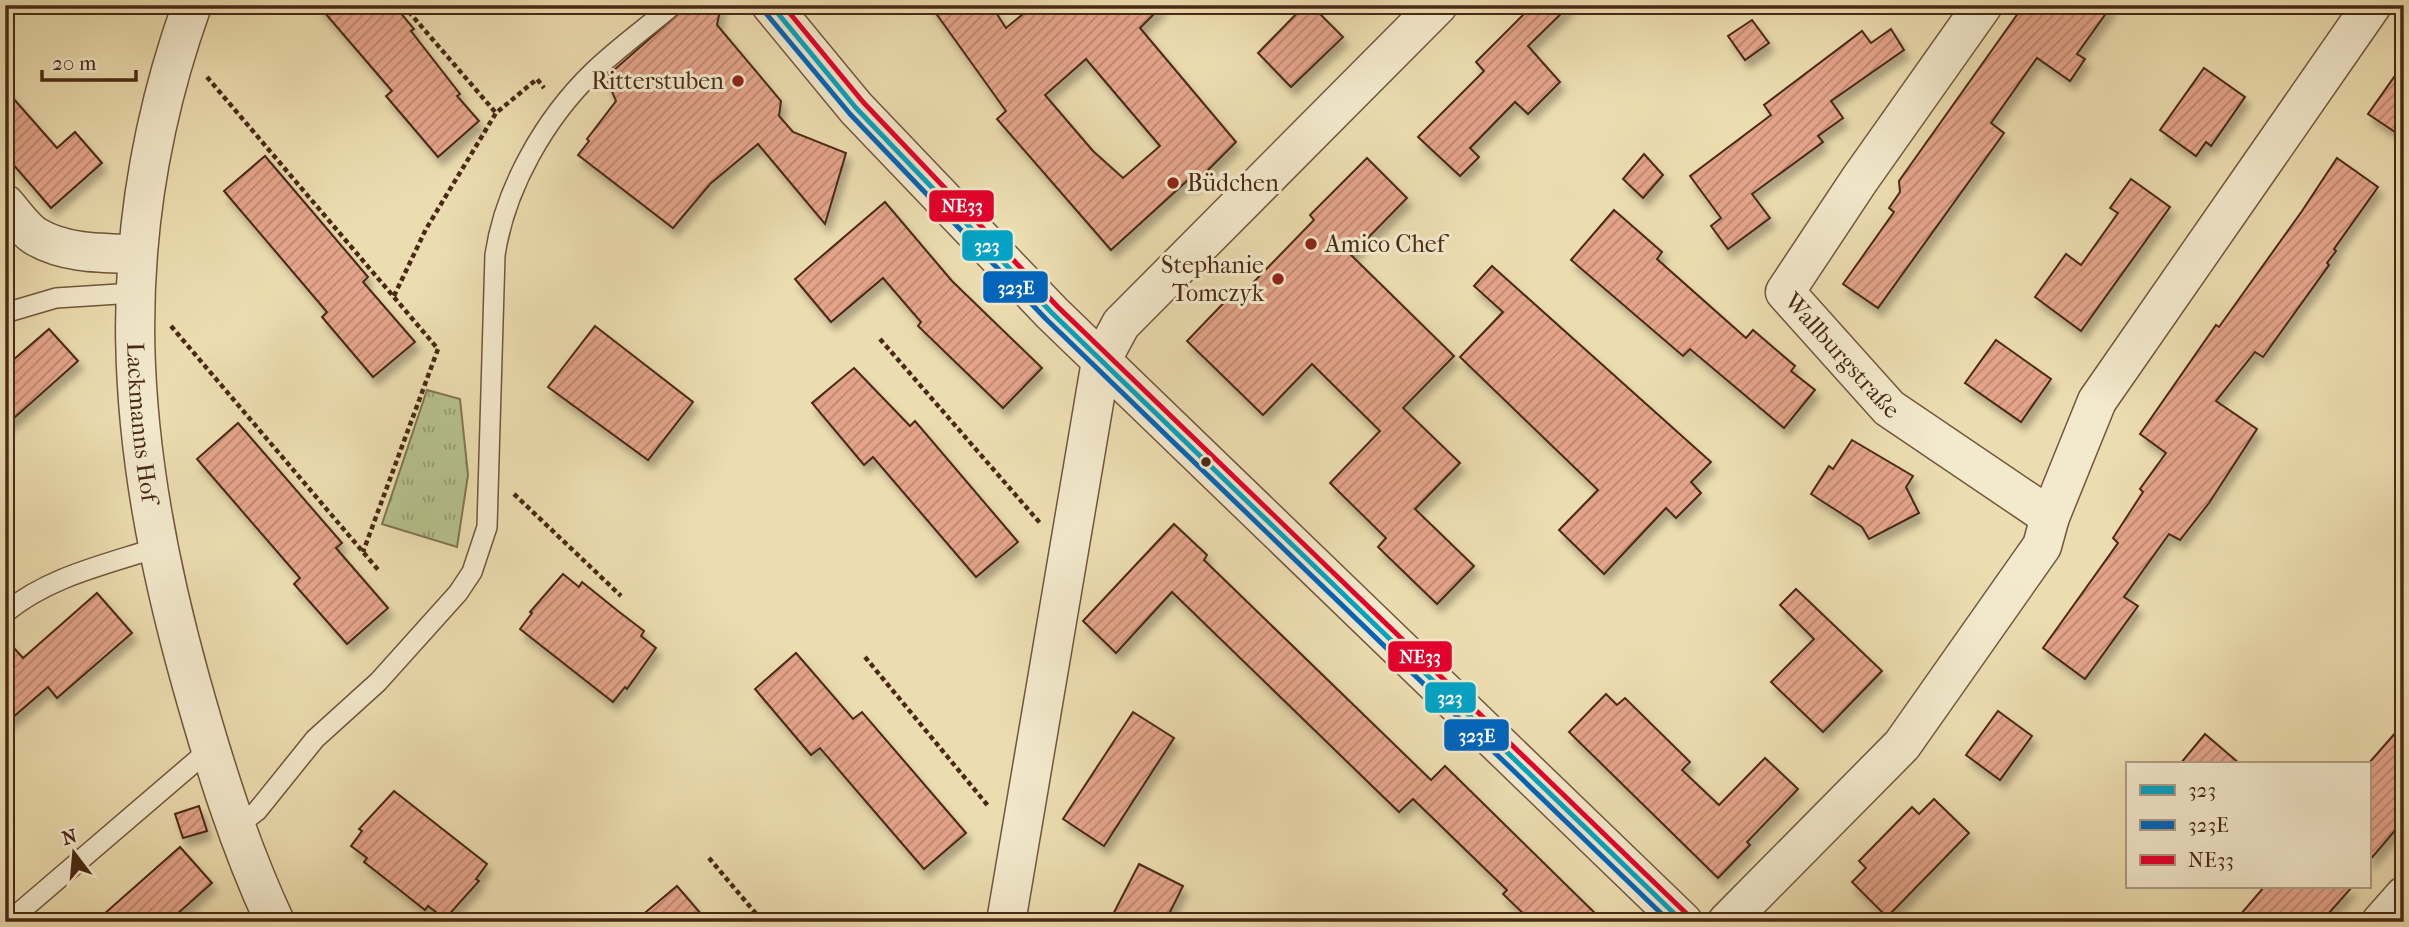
<svg xmlns="http://www.w3.org/2000/svg" width="2409" height="927" viewBox="0 0 2409 927" font-family="'IM FELL French Canon',serif">
  <style>
    .park { fill: url(#park-tufts); stroke: #807651; stroke-width: 2 }
    .building { fill: url(#building-hatch); stroke: #492915; stroke-width: 2; fill-rule: evenodd; filter: url(#shadow) }
    .lines { fill: none; stroke-linecap: round; stroke-linejoin: round }
    .lane-casing { stroke: #72563c; stroke-width: 22 }
    .street-casing { stroke: #72563c; stroke-width: 41 }
    .path { stroke: #492915; stroke-width: 4.5; stroke-dasharray: 5 3.5; stroke-linecap: butt }
    .lane { stroke: #f3e9cc; stroke-width: 19 }
    .street { stroke: #f3e9cc; stroke-width: 38 }
    .bus-1-casing { stroke: #f3e9cc; stroke-width: 10 }
    .bus-2-casing { stroke: #f3e9cc; stroke-width: 10 }
    .bus-3-casing { stroke: #f3e9cc; stroke-width: 10 }
    .bus-1 { stroke: #04a3c5; stroke-width: 5 }
    .bus-2 { stroke: #0065bd; stroke-width: 5 }
    .bus-3 { stroke: #e4002b; stroke-width: 5 }
    .poi-dot { fill: #8f2418; stroke: #f3e9cc; stroke-width: 2.5 }
    .bus-dot { fill: #492915; stroke: #f3e9cc; stroke-width: 2.5 }
    .labels { text-anchor: middle; stroke-width: 6; stroke-linejoin: round; paint-order: stroke }
    .poi-label { font-size: 24px; fill: #492915; stroke: #f3e9cc; text-anchor: end }
    .street-label { font-size: 24px; fill: #492915; stroke: #f3e9cc }
    .line-badge { stroke: #f3e9cc; stroke-width: 2.5 }
    .badge-label { font-size: 19px; text-anchor: middle; font-weight: bold; fill: #fff }
  </style>
  <defs>
    <pattern id="park-tufts" width="24" height="20" patternUnits="userSpaceOnUse" patternTransform="scale(1.75)"><rect width="24" height="20" fill="#b6c28d"/><path d="M3 7l-1-3M5 7V3M7 7l1-3M15 17l-1-3M17 17v-4M19 17l1-3" fill="none" stroke="#969e72"/></pattern>
    <pattern id="building-hatch" width="6" height="6" patternUnits="userSpaceOnUse" patternTransform="scale(1.75)"><rect width="6" height="6" fill="#e4a48a"/><path d="M-1 1l2-2M0 6l6-6M5 7l2-2" fill="none" stroke="#bb8670"/></pattern>
    <filter id="shadow"><feDropShadow dx="4.5" dy="8" stdDeviation="3.5" flood-color="#0004"/></filter>
  </defs>
  <rect width="100%" height="100%" fill="#ecddb0"/>
  <filter id="stains"><feTurbulence type="fractalNoise" baseFrequency=".00286" numOctaves="4"/><feColorMatrix values="0 0 0 0 .2 0 0 0 0 .09 0 0 0 0 .02 0 0 0 .5 -.17"/></filter>
  <radialGradient id="worn" r=".72"><stop offset=".6" stop-color="#630" stop-opacity="0"/><stop offset="1" stop-color="#630" stop-opacity=".3"/></radialGradient>
  <!-- park -->
  <path class="park" d="M 427,390 L 460,399 L 468,475 L 457,547 L 382,524 Z"/>
  <!-- building -->
  <g class="building">
    <path d="M 318,5 L 394,5 L 414,29 L 411,31 L 460,94 L 457,96 L 479,121 L 438,157 L 386,96 L 392,91 Z"/>
    <path d="M 688,5 L 721,5 L 717,25 L 781,101 L 779,116 L 793,132 L 846,153 L 825,224 L 758,144 L 710,184 L 673,228 L 578,155 L 589,141 L 587,139 L 616,101 L 606,77 Z"/>
    <path d="M 930,5 L 991,5 L 1006,28 L 1034,5 L 1163,5 L 1140,28 L 1236,142 L 1193,185 L 1188,180 L 1111,250 L 997,119 L 1006,111 ZM 1086,59 L 1160,146 L 1123,178 L 1093,151 L 1045,95 Z"/>
    <path d="M 1305,5 L 1311,5 L 1343,37 L 1291,87 L 1258,53 Z"/>
    <path d="M 1533,5 L 1570,5 L 1528,46 L 1560,82 L 1528,114 L 1515,102 L 1470,148 L 1479,157 L 1460,176 L 1418,137 L 1484,71 L 1476,62 Z"/>
    <path d="M 2024,5 L 2112,5 L 2077,54 L 2085,59 L 2070,81 L 2037,58 L 1991,123 L 2004,133 L 1878,308 L 1843,284 L 1894,212 L 1889,208 L 1900,192 L 1899,181 Z"/>
    <path d="M 1752,20 L 1769,43 L 1745,60 L 1728,36 Z"/>
    <path d="M 1891,29 L 1904,50 L 1831,101 L 1843,118 L 1818,136 L 1823,142 L 1752,194 L 1770,218 L 1728,249 L 1711,226 L 1721,218 L 1690,176 L 1771,115 L 1764,105 L 1862,31 L 1871,43 Z"/>
    <path d="M 2404,63 L 2404,138 L 2368,114 Z"/>
    <path d="M 2204,68 L 2245,97 L 2211,146 L 2206,142 L 2196,156 L 2160,130 Z"/>
    <path d="M 5,89 L 57,148 L 75,132 L 102,163 L 51,208 L 5,155 Z"/>
    <path d="M 1644,154 L 1663,175 L 1643,198 L 1623,179 Z"/>
    <path d="M 265,156 L 368,277 L 363,282 L 415,342 L 373,377 L 322,317 L 327,312 L 224,191 Z"/>
    <path d="M 1367,158 L 1407,198 L 1351,255 L 1454,356 L 1403,408 L 1460,463 L 1415,509 L 1474,566 L 1437,604 L 1378,547 L 1386,538 L 1330,483 L 1380,431 L 1312,364 L 1263,415 L 1187,341 L 1238,288 L 1243,293 L 1314,220 L 1310,215 Z"/>
    <path d="M 2337,158 L 2378,187 L 2334,249 L 2336,251 L 2327,263 L 2329,265 L 2263,357 L 2255,352 L 2216,401 L 2257,429 L 2209,503 L 2180,540 L 2169,534 L 2124,597 L 2138,606 L 2085,679 L 2043,648 L 2118,543 L 2113,538 L 2143,492 L 2140,489 L 2166,453 L 2140,434 L 2216,325 L 2219,327 L 2302,211 Z"/>
    <path d="M 2131,179 L 2170,207 L 2081,331 L 2035,297 L 2066,254 L 2081,265 L 2118,213 L 2110,208 Z"/>
    <path d="M 885,202 L 952,281 L 1042,368 L 1003,408 L 918,326 L 921,322 L 883,278 L 831,322 L 795,279 Z"/>
    <path d="M 1614,210 L 1662,252 L 1657,259 L 1746,338 L 1753,330 L 1795,366 L 1791,371 L 1815,390 L 1784,428 L 1690,349 L 1683,356 L 1571,260 Z"/>
    <path d="M 1492,266 L 1711,462 L 1691,482 L 1701,493 L 1676,518 L 1666,508 L 1604,574 L 1559,530 L 1598,490 L 1460,357 L 1503,312 L 1474,286 Z"/>
    <path d="M 595,326 L 693,402 L 648,460 L 548,387 Z"/>
    <path d="M 49,329 L 78,361 L 5,426 L 5,367 Z"/>
    <path d="M 1996,340 L 2051,379 L 2021,422 L 1965,383 Z"/>
    <path d="M 854,368 L 910,426 L 915,421 L 1018,542 L 976,577 L 873,457 L 864,465 L 812,403 Z"/>
    <path d="M 238,423 L 342,543 L 336,548 L 388,608 L 347,644 L 294,584 L 300,578 L 197,459 Z"/>
    <path d="M 1852,440 L 1913,476 L 1906,487 L 1919,513 L 1869,539 L 1862,527 L 1811,494 L 1829,466 L 1833,469 Z"/>
    <path d="M 1174,524 L 1207,555 L 1204,560 L 1431,780 L 1445,766 L 1604,922 L 1532,922 L 1503,894 L 1507,890 L 1413,799 L 1399,812 L 1172,592 L 1116,653 L 1083,621 Z"/>
    <path d="M 563,574 L 579,587 L 582,582 L 618,611 L 644,631 L 641,636 L 656,648 L 627,689 L 625,687 L 613,702 L 520,629 L 532,613 L 530,612 Z"/>
    <path d="M 1796,589 L 1882,671 L 1823,732 L 1771,682 L 1814,639 L 1780,605 Z"/>
    <path d="M 97,593 L 132,633 L 57,698 L 48,687 L 5,724 L 5,638 L 23,658 Z"/>
    <path d="M 796,653 L 853,719 L 862,712 L 966,833 L 924,869 L 820,748 L 811,755 L 755,689 Z"/>
    <path d="M 1606,694 L 1617,705 L 1625,698 L 1690,762 L 1682,770 L 1719,805 L 1765,758 L 1798,789 L 1747,842 L 1750,845 L 1718,878 L 1569,732 Z"/>
    <path d="M 1998,711 L 2032,736 L 2000,780 L 1966,755 Z"/>
    <path d="M 1133,712 L 1174,738 L 1104,846 L 1063,819 Z"/>
    <path d="M 2404,723 L 2404,820 L 2369,861 L 2369,763 Z"/>
    <path d="M 2205,734 L 2240,764 L 2180,764 Z"/>
    <path d="M 394,791 L 487,864 L 476,879 L 479,881 L 445,919 L 428,906 L 425,910 L 387,880 L 364,862 L 367,858 L 351,846 L 362,831 L 359,829 Z"/>
    <path d="M 1934,799 L 1969,833 L 1887,917 L 1852,882 L 1866,868 L 1859,861 L 1912,807 L 1919,814 Z"/>
    <path d="M 199,806 L 207,831 L 183,838 L 175,814 Z"/>
    <path d="M 180,847 L 212,883 L 168,922 L 95,922 Z"/>
    <path d="M 1139,864 L 1183,886 L 1165,922 L 1109,922 Z"/>
    <path d="M 677,886 L 708,922 L 634,922 Z"/>
    <path d="M 2264,887 L 2352,887 L 2321,922 L 2234,922 Z"/>
  </g>
  <g class="lines">
    <defs>
      <g id="lane">
        <path d="M 5,313 L 56,298 L 134,293"/>
        <path d="M 5,613 C 48,577 104,565 156,548"/>
        <path d="M 236,827 L 257,811 L 315,739 L 378,682 L 458,593 L 472,572 L 487,527 L 495,255 C 505,188 545,118 594,71 C 618,48 647,27 673,5"/>
        <path d="M 8,922 L 210,749"/>
      </g>
      <g id="street">
        <path id="s1" d="M 192,5 C 108,239 125,446 191,682 C 214,764 239,845 275,922"/>
        <path d="M 771,5 L 856,108 L 1052,313 L 1683,922"/>
        <path id="s2" d="M 1983,5 L 1860,179 L 1785,292 L 1889,408 L 2050,517"/>
        <path d="M 5,204 C 14,214 24,229 35,236 C 65,254 102,253 137,254"/>
        <path d="M 1006,922 L 1101,361 L 1121,324 L 1438,5"/>
        <path d="M 1727,922 L 1902,745 L 2042,546 L 2050,517 L 2097,401 L 2372,5"/>
        <path d="M 2381,922 L 2404,896"/>
      </g>
    </defs>
    <!-- lane casing -->
    <use href="#lane" class="lane-casing"/>
    <!-- street casing -->
    <use href="#street" class="street-casing"/>
    <!-- path -->
    <g class="path">
      <path d="M 403,5 L 496,113"/>
      <path d="M 207,77 L 438,349 L 363,552"/>
      <path d="M 394,296 L 426,229 L 496,113 L 537,79 L 544,88"/>
      <path d="M 171,326 L 380,572"/>
      <path d="M 880,339 L 1040,523"/>
      <path d="M 514,494 L 621,596"/>
      <path d="M 865,657 L 989,807"/>
      <path d="M 709,858 L 763,922"/>
    </g>
    <!-- lane -->
    <use href="#lane" class="lane"/>
    <!-- street -->
    <use href="#street" class="street"/>
    <defs>
      <path id="bus-1" d="M 771,5 L 856,108 L 1052,313 L 1683,922"/>
      <path id="bus-2" d="M 764,11 L 850,114 L 1046,319 L 1670,922"/>
      <path id="bus-3" d="M 783,5 L 863,102 L 1058,307 L 1689,916"/>
    </defs>
    <!-- bus-1 casing -->
    <use href="#bus-1" class="bus-1-casing"/>
    <!-- bus-2 casing -->
    <use href="#bus-2" class="bus-2-casing"/>
    <!-- bus-3 casing -->
    <use href="#bus-3" class="bus-3-casing"/>
    <!-- bus-1 -->
    <use href="#bus-1" class="bus-1"/>
    <!-- bus-2 -->
    <use href="#bus-2" class="bus-2"/>
    <!-- bus-3 -->
    <use href="#bus-3" class="bus-3"/>
  </g>
  <!-- markers -->
  <g class="poi-dot">
    <circle cx="738" cy="81" r="7"/>
    <circle cx="1173" cy="183" r="7"/>
    <circle cx="1311" cy="244" r="7"/>
    <circle cx="1278" cy="279" r="7"/>
  </g>
  <circle class="bus-dot" cx="1206" cy="462" r="6"/>
  <g class="labels">
    <!-- poi labels -->
    <g class="poi-label">
      <text x="724" y="89">Ritterstuben</text>
      <text x="1187" y="191" text-anchor="start">Büdchen</text>
      <text x="1325" y="252" text-anchor="start">Amico Chef</text>
      <text x="1264" y="273">Stephanie<tspan x="1264" dy="28">Tomczyk</tspan></text>
    </g>
    <!-- street labels -->
    <g class="street-label">
      <text dy="8" stroke="none"><textPath href="#s2" startOffset="434">Wallburgstraße</textPath></text>
      <text dy="8" stroke="none"><textPath href="#s1" startOffset="424">Lackmanns Hof</textPath></text>
    </g>
  </g>
  <g class="line-badge">
    <rect x="928" y="189" width="67" height="34" rx="7" fill="#e4002b"/>
    <rect x="961" y="229" width="53" height="33" rx="7" fill="#04a3c5"/>
    <rect x="982" y="270" width="67" height="34" rx="7" fill="#0065bd"/>
    <rect x="1387" y="640" width="66" height="33" rx="7" fill="#e4002b"/>
    <rect x="1424" y="681" width="53" height="33" rx="7" fill="#04a3c5"/>
    <rect x="1443" y="718" width="67" height="34" rx="7" fill="#0065bd"/>
  </g>
  <g class="badge-label">
    <text x="962" y="212">NE33</text>
    <text x="987" y="252">323</text>
    <text x="1016" y="294">323E</text>
    <text x="1420" y="663">NE33</text>
    <text x="1450" y="704">323</text>
    <text x="1477" y="742">323E</text>
  </g>
  <!-- margin -->
  <rect width="2409" height="927" fill="none" stroke="#ecddb0" stroke-width="28"/>
  <rect x="7" y="7" width="2395" height="913" fill="none" stroke="#492915" stroke-width="3.5"/>
  <rect x="14" y="14" width="2381" height="899" fill="none" stroke="#492915" stroke-width="2"/>
  <!-- legend -->
  <rect x="2126" y="762" width="245" height="126" fill="#f3e9cc" stroke="#af9c83" stroke-width="2"/>
  <rect x="2140" y="785" width="35" height="10" fill="#04a3c5" stroke="#af9c83" stroke-width="2"/>
  <text x="2188" y="797" font-size="21" fill="#492915">323</text>
  <rect x="2140" y="820" width="35" height="10" fill="#0065bd" stroke="#af9c83" stroke-width="2"/>
  <text x="2188" y="832" font-size="21" fill="#492915">323E</text>
  <rect x="2140" y="855" width="35" height="10" fill="#e4002b" stroke="#af9c83" stroke-width="2"/>
  <text x="2188" y="867" font-size="21" fill="#492915">NE33</text>
  <!-- north arrow -->
  <g transform="translate(74 853) rotate(344)" stroke="#f3e9cc" stroke-width="5" paint-order="stroke">
  <path d="M0-5L12 26L0 18L-12 26Z" fill="#492915"/>
  <text y="-10" font-size="19" font-weight="bold" text-anchor="middle" fill="#492915">N</text>
  </g>
  <!-- scale -->
  <path d="M42 70v10h94v-10" fill="none" stroke="#492915" stroke-width="3.5"/>
  <text x="52" y="70" font-size="21" fill="#492915" stroke="#f3e9cc" stroke-width="5" paint-order="stroke">20 m</text>
  <rect width="100%" height="100%" filter="url(#stains)"/>
  <rect width="100%" height="100%" fill="url(#worn)"/>
</svg>
